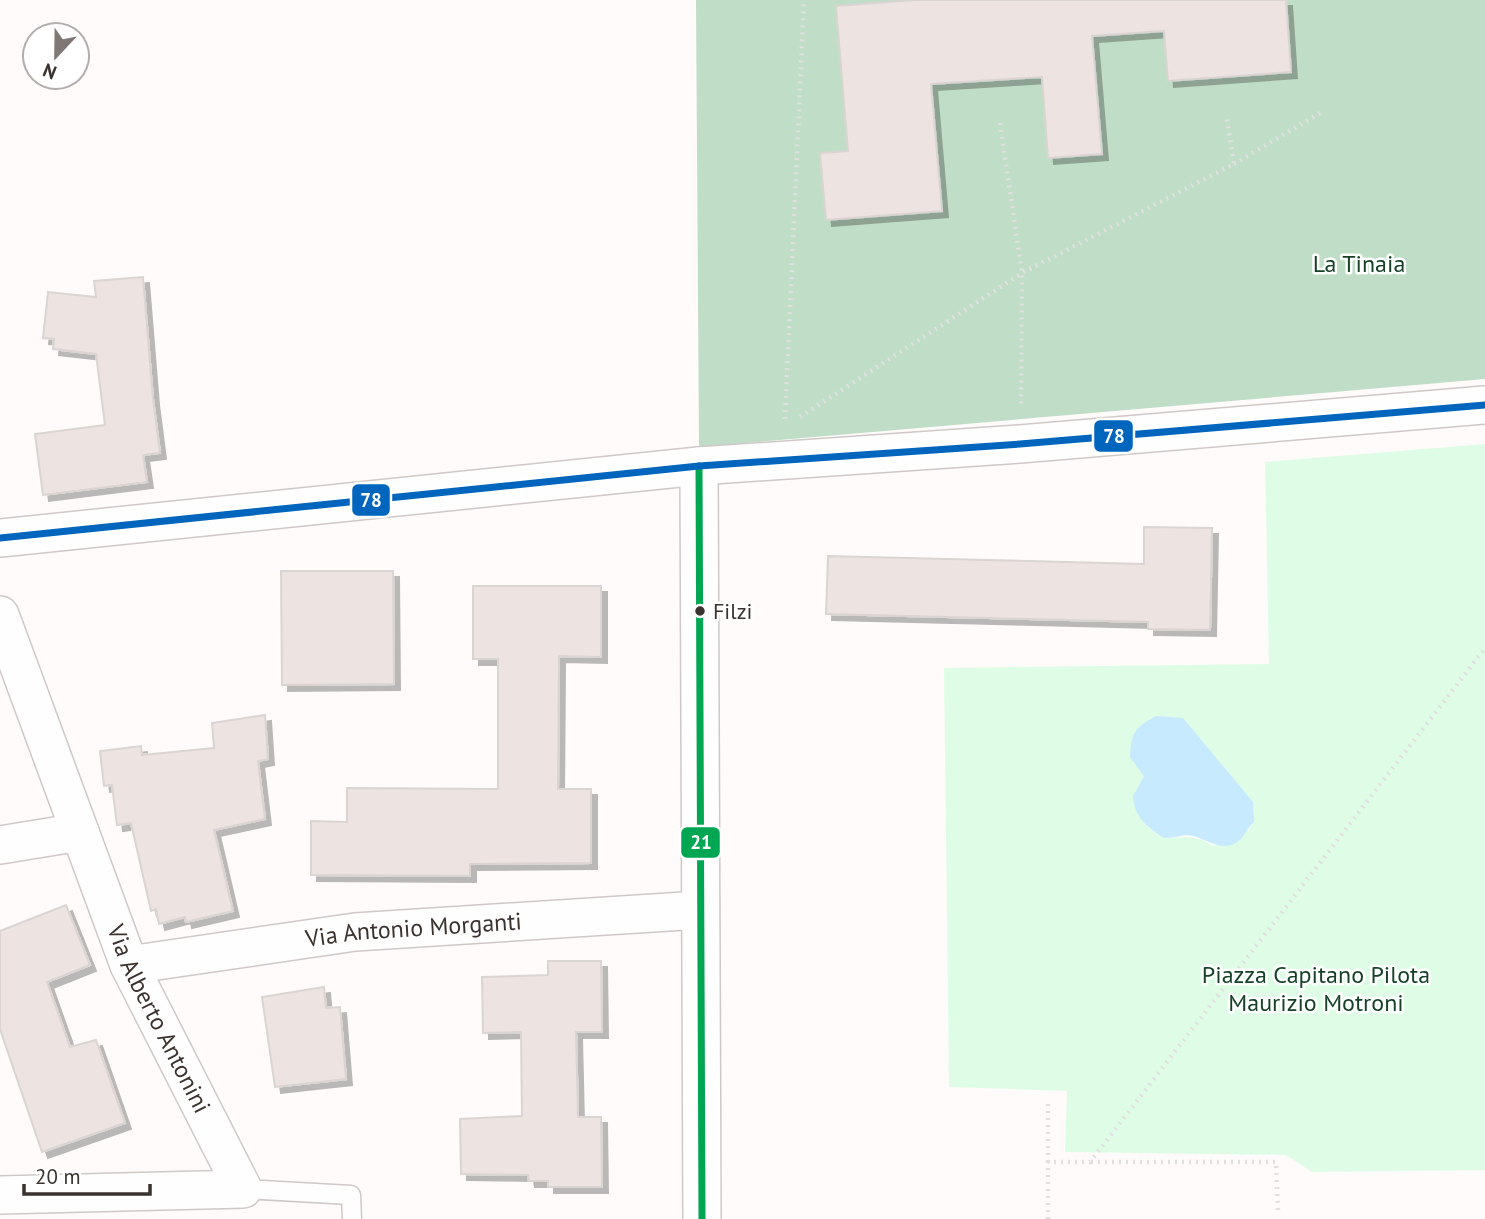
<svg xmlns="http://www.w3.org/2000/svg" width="1485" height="1219" viewBox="0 0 1485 1219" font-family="'PT Sans',sans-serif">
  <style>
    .green { fill: #dffde6; fill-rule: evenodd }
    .forest { fill: #c0ddc7 }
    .water { fill: #c7eafe }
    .building { fill: #ede3e0; stroke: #dad4d2; stroke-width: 2; filter: url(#shadow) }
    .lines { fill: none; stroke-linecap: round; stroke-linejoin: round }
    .service-casing { stroke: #cec9c7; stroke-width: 21 }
    .minor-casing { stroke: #cec9c7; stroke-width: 40 }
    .path { stroke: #e1e0e0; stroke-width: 4.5; stroke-dasharray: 2 5; stroke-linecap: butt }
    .service { stroke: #fffefe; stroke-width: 18 }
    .minor { stroke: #fffefe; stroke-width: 37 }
    .bus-1-casing { stroke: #fff; stroke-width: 12 }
    .bus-2-casing { stroke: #fff; stroke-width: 12 }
    .bus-1 { stroke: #00a651; stroke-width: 7 }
    .bus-2 { stroke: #0065bd; stroke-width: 7 }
    .bus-dot { fill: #3a322e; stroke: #fff; stroke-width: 2.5 }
    .labels { text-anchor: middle; stroke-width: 5; stroke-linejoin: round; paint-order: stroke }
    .bus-label { font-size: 22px; fill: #3a322e; stroke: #fff; text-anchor: start }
    .park-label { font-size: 24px; fill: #164127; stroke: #fff }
    .street-label { font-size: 24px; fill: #3a322e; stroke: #fff }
    .line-badge { stroke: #fff; stroke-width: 2.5 }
    .badge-label { font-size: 19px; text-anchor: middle; font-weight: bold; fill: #fff }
  </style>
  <defs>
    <filter id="shadow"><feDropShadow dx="6" dy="6" stdDeviation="0" flood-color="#0004"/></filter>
  </defs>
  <rect width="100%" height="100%" fill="#fefbfa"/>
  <!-- green -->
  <path class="green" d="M 1485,444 L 1485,1170 L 1312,1172 L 1286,1155 L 1065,1152 L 1067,1091 L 949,1087 L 944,668 L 1269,664 L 1265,462 ZM 1144,776 L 1254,822 L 1240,840 L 1213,846 C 1195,834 1184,838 1164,838 C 1143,825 1139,819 1133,796 Z"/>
  <!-- forest -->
  <path class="forest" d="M 696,0 L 1485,0 L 1485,379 L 699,447 Z"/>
  <!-- water -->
  <path class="water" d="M 1156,716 L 1183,718 L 1253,802 L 1254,822 C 1248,827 1245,835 1240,840 C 1221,856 1204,835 1186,835 C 1179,836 1172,838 1164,838 C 1147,827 1134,817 1133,796 L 1144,776 L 1130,757 C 1131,733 1135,727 1156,716 Z"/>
  <!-- building -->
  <g class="building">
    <path d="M 914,0 L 1286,0 L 1291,72 L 1168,81 L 1164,31 L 1092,36 L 1102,154 L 1048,158 L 1042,77 L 931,84 L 942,211 L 826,220 L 820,153 L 848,151 L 836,6 Z"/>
    <path d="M 143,277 L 153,399 L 160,453 L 143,455 L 147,482 L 43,495 L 35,434 L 105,425 L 96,354 L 53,349 L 54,339 L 43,338 L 48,292 L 96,297 L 94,281 Z"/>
    <path d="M 1144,527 L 1212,528 L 1210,630 L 1148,629 L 1148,622 L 826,614 L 828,556 L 1144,564 Z"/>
    <path d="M 281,571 L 393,571 L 394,684 L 282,685 Z"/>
    <path d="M 473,586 L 601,586 L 601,657 L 559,656 L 558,789 L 591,789 L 591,863 L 470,864 L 470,876 L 311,875 L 311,821 L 347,822 L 347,788 L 498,789 L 498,659 L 473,659 Z"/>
    <path d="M 265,715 L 268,759 L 258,761 L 265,819 L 214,830 L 233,911 L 186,922 L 185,917 L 159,924 L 156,909 L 151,911 L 131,823 L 117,825 L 112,785 L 104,786 L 100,751 L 141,746 L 142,755 L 214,748 L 212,723 Z"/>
    <path d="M 66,905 L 90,965 L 47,982 L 70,1047 L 96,1040 L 125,1123 L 42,1152 L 0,1029 L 0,931 Z"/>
    <path d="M 548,961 L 601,961 L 602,1032 L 576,1032 L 578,1117 L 601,1117 L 602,1187 L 548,1187 L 548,1181 L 529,1181 L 528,1175 L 461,1174 L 460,1119 L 522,1116 L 521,1032 L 483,1033 L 482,977 L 548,975 Z"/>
    <path d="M 324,987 L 326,1008 L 340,1007 L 346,1079 L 275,1087 L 262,997 Z"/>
  </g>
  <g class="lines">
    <defs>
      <path id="service" d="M 243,1189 L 351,1195 L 352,1219"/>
      <g id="minor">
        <path d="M 699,466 L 702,1219"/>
        <path d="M 0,538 L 699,466 L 1020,444 L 1485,405"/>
        <path id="s1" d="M 0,615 L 129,965 L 243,1189 L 0,1195"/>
        <path d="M 0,845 L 80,832"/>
        <path id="s2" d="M 129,965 L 355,932 L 700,910"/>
      </g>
    </defs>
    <!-- service casing -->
    <use href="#service" class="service-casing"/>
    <!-- minor casing -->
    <use href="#minor" class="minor-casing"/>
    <!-- path -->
    <g class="path">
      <path d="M 1000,123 L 1022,273 L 1021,405"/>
      <path d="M 1234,164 L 1320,113"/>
      <path d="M 800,417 L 1022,273 L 1234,164 L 1227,119"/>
      <path d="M 785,419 L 804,0"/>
      <path d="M 1048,1162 L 1048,1102"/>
      <path d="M 1091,1162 L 1276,1162 L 1278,1210"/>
      <path d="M 1048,1219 L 1048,1162 L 1090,1162 L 1485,648"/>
    </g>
    <!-- service -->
    <use href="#service" class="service"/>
    <!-- minor -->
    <use href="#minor" class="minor"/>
    <defs>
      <path id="bus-1" d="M 699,466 L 702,1219"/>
      <path id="bus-2" d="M 0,538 L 699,466 L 1020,444 L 1485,405"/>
    </defs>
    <!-- bus-1 casing -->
    <use href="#bus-1" class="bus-1-casing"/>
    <!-- bus-2 casing -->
    <use href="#bus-2" class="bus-2-casing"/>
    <!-- bus-1 -->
    <use href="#bus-1" class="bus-1"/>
    <!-- bus-2 -->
    <use href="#bus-2" class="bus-2"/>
  </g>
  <!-- markers -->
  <circle class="bus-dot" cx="700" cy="611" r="6"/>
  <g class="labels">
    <!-- bus labels -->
    <g class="bus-label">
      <text x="713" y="619">Filzi</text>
    </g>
    <!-- park labels -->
    <g class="park-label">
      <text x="1359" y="272">La Tinaia</text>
      <text x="1316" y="983">Piazza Capitano Pilota<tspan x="1316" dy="28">Maurizio Motroni</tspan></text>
    </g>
    <!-- street labels -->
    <g class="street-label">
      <text dy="8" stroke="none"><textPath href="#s2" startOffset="287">Via Antonio Morganti</textPath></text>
      <text dy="8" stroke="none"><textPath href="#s1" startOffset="434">Via Alberto Antonini</textPath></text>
    </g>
  </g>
  <g class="line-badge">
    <rect x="1093" y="419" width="41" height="34" rx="7" fill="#0065bd"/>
    <rect x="351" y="483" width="40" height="34" rx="7" fill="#0065bd"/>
    <rect x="680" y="826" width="41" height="33" rx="7" fill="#00a651"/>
  </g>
  <g class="badge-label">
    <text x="1114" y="443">78</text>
    <text x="371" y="507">78</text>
    <text x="701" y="849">21</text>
  </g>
  <!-- north arrow -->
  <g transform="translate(56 56) rotate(202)"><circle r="33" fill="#ffffff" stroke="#b0adab" stroke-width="2"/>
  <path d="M0-5L12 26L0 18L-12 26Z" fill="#7f7875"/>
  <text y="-10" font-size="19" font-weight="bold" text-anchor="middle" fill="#3a322e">N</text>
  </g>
  <!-- scale -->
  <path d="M24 1184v10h126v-10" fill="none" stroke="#3a322e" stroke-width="3.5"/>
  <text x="35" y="1184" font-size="21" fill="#3a322e" stroke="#ffffff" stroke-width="5" paint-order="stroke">20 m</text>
</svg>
